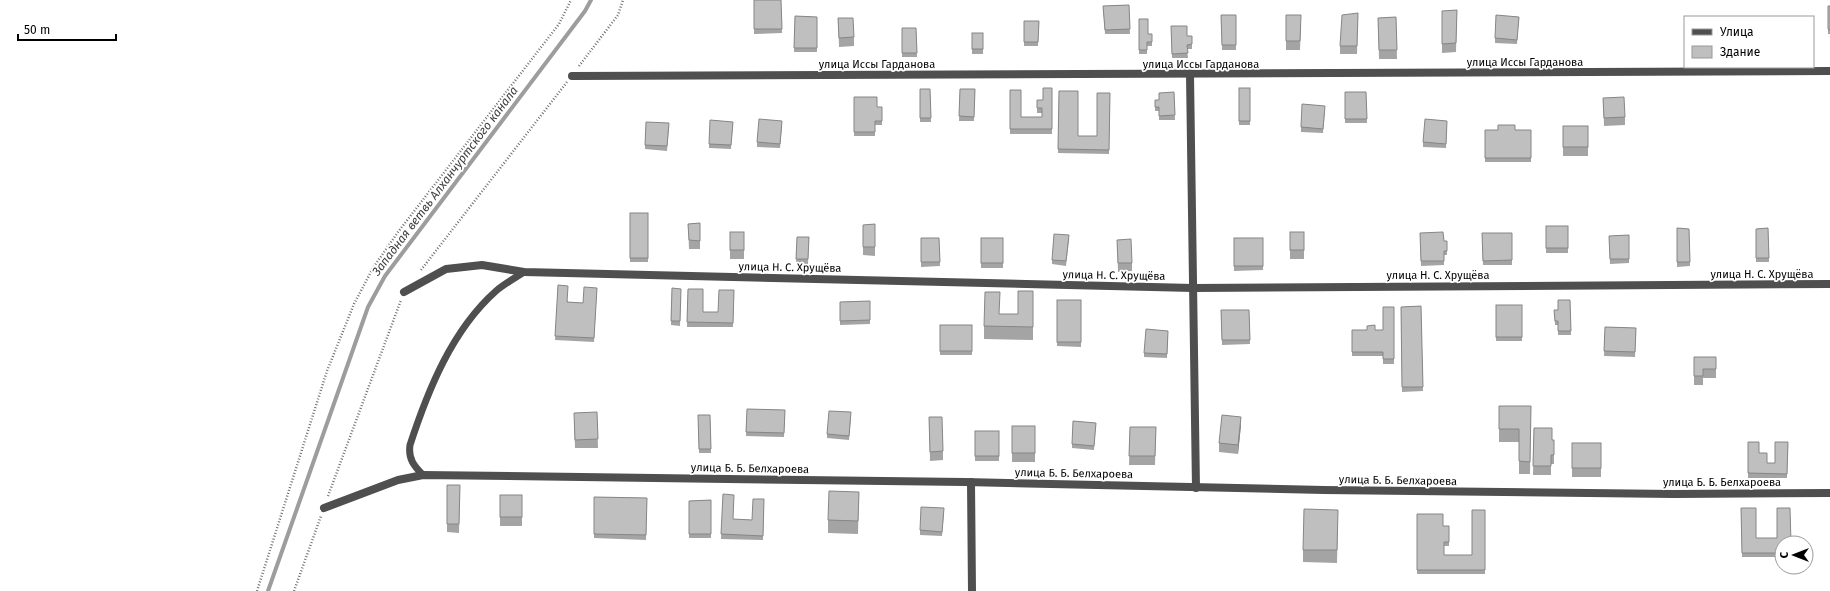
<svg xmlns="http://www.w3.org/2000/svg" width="1830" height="591" viewBox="0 0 1830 591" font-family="'Fira Sans',sans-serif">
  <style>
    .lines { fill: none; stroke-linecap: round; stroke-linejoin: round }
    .stream { stroke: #9d9d9d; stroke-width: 4 }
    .path { stroke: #717171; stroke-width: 2.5; stroke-dasharray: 1 2; stroke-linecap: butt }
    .service { stroke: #4f4f4f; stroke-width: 7 }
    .minor { stroke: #4f4f4f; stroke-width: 8 }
    .wall { fill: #a4a4a4 }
    .shaded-wall { fill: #868686 }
    .building { fill: #bfbfbf; stroke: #868686 }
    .labels { text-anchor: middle; stroke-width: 3.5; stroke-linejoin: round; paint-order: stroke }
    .street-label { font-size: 11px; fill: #000; stroke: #fff }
    .water-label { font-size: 12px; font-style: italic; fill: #3e3e3e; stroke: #fff }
  </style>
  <rect width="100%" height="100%" fill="#fff"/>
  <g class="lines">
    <!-- stream -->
    <path class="stream" d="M 268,591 L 368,307 L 385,276 L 585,11 L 591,0"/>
    <!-- path -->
    <g class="path">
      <path d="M 579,66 L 618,15 L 623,0"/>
      <path d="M 421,270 L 567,82"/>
      <path d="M 328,496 L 401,300"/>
      <path d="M 257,591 L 327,371 L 354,304 L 373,268 L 398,232 L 559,24 L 571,0"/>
      <path d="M 294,591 L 321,516"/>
    </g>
    <!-- service -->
    <path class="service" d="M 423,475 C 414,466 408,459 410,445 C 428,390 452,330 496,291 C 504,284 515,278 524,272"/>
    <!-- minor -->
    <g class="minor">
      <path d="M 1190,75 L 1196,488"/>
      <path d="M 572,76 L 1830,71"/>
      <path d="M 404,292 L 446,269 L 482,265 L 524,272 L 1193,288 L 1830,284"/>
      <path d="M 971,482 L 972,591"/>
      <path d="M 324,508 L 398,480 L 423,475 L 965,482 L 1324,490 L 1674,494 L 1830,493"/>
    </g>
  </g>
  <!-- wall -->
  <g class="wall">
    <path d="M 754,0 L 781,0 L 782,33 L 754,34 Z"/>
    <path d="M 1129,5 L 1130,34 L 1105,34 L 1103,6 Z"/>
    <rect x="1828" y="6" width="2" height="28"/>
    <path d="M 1457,10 L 1456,52 L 1442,53 L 1442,11 Z"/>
    <path d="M 1358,13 L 1357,54 L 1340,54 L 1340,46 Z"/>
    <path d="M 1221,15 L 1236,15 L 1236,50 L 1222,50 Z"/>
    <path d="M 1286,15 L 1301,24 L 1300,50 L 1286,50 Z"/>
    <path d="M 795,16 L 817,17 L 817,52 L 794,52 Z"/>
    <path d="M 1396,17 L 1397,59 L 1379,59 L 1378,18 Z"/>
    <path d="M 1519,17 L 1517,44 L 1495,43 L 1495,38 Z"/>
    <path d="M 838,18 L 854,37 L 854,46 L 839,47 Z"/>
    <path d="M 1139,19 L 1148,34 L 1152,34 L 1152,46 L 1147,46 L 1147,54 L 1139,54 Z"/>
    <path d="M 1024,21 L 1039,21 L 1038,46 L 1024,46 Z"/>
    <path d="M 1171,26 L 1187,36 L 1192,36 L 1192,49 L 1187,49 L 1188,58 L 1172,58 Z"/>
    <path d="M 902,28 L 916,28 L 917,57 L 902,57 Z"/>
    <rect x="972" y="33" width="11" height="21"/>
    <path d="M 1052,88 L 1052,134 L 1010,134 L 1010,90 L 1021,117 L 1042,117 L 1042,113 L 1037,113 L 1037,100 L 1043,100 Z"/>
    <rect x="1239" y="88" width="11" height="37"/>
    <path d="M 920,89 L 930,89 L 931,122 L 920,122 Z"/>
    <path d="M 960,89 L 975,89 L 974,121 L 959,121 Z"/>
    <path d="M 1059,91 L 1078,136 L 1097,136 L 1110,93 L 1109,154 L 1058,153 Z"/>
    <path d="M 1174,92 L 1175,120 L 1159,120 L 1159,111 L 1155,111 L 1155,100 L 1159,100 Z"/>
    <path d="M 1345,92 L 1366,92 L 1367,123 L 1345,123 Z"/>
    <path d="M 854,97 L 877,107 L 882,107 L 882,125 L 875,125 L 875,136 L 854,136 Z"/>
    <path d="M 1603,98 L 1625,117 L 1625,125 L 1604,126 Z"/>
    <path d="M 1325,110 L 1323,133 L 1301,132 L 1301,127 Z"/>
    <path d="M 733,122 L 731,149 L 709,148 L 709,144 Z"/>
    <path d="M 782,125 L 780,148 L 757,147 L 757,142 Z"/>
    <path d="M 1447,125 L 1446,148 L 1423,147 L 1423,142 Z"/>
    <rect x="1563" y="126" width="25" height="30"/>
    <path d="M 669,127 L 667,151 L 645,149 L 645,145 Z"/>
    <rect x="1485" y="130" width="46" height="32"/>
    <rect x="630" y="213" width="18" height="49"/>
    <path d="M 700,223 L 700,249 L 689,249 L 688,224 Z"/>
    <path d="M 875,224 L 875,256 L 863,255 L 863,225 Z"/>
    <rect x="1546" y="226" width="22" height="27"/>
    <path d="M 1677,228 L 1689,229 L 1690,266 L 1677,267 Z"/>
    <path d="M 1768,228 L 1769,262 L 1756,262 L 1756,229 Z"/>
    <rect x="730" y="232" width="14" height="27"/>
    <rect x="1290" y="232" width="14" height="27"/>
    <path d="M 1420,233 L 1444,241 L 1447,241 L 1447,255 L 1444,255 L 1444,265 L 1421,266 Z"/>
    <path d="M 1482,233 L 1512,233 L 1512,265 L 1483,265 Z"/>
    <path d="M 1629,235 L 1629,263 L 1610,264 L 1609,236 Z"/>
    <path d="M 797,237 L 809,237 L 808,264 L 796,264 Z"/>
    <path d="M 921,238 L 939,238 L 940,266 L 921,267 Z"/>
    <rect x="981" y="238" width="22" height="30"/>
    <path d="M 1234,238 L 1263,238 L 1263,270 L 1234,271 Z"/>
    <path d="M 1069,239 L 1066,266 L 1052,264 L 1052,260 Z"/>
    <path d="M 1117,240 L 1132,263 L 1132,271 L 1118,272 Z"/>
    <path d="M 558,285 L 568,302 L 583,303 L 597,288 L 594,342 L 555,340 Z"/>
    <path d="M 672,288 L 681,289 L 680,326 L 671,325 Z"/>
    <path d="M 688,289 L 703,312 L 718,312 L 734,290 L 733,327 L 687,327 Z"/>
    <path d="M 1033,291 L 1033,340 L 984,339 L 984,326 L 1000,314 L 1018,314 Z"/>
    <path d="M 1057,300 L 1081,300 L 1081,347 L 1057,346 Z"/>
    <path d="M 1570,300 L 1571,335 L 1558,335 L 1558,325 L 1555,325 L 1554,310 L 1558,310 Z"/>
    <path d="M 870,301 L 870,324 L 840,325 L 840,302 Z"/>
    <rect x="1496" y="305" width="26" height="36"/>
    <path d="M 1421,306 L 1423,391 L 1402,392 L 1401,307 Z"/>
    <path d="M 1394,307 L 1394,364 L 1383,364 L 1383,356 L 1352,356 L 1352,330 L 1383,330 Z"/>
    <path d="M 1221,310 L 1249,310 L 1250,344 L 1222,345 Z"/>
    <rect x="940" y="325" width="32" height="30"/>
    <path d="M 1605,327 L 1636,328 L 1635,357 L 1604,356 Z"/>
    <path d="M 1168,335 L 1167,358 L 1144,357 L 1144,353 Z"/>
    <path d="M 1694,357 L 1716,357 L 1716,378 L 1703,378 L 1703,385 L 1694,385 Z"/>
    <path d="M 1499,406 L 1531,406 L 1530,474 L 1519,474 L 1519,442 L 1499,442 Z"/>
    <path d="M 747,409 L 785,410 L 784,437 L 746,436 Z"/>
    <path d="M 597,412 L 598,448 L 575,448 L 574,422 Z"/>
    <path d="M 698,415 L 710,415 L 711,453 L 699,453 Z"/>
    <path d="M 851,417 L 849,440 L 827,438 L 827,434 Z"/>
    <path d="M 929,417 L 943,451 L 943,460 L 930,461 Z"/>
    <path d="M 1096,423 L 1094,450 L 1072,448 L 1072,444 Z"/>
    <path d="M 1241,425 L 1238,454 L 1219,452 L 1219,443 Z"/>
    <rect x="1012" y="426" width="23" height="36"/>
    <path d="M 1130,427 L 1156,427 L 1155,465 L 1129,465 Z"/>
    <path d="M 1534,428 L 1552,440 L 1554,440 L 1554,464 L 1551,464 L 1551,475 L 1533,475 Z"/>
    <rect x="975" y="431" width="24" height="30"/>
    <path d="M 1748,442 L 1759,453 L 1767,463 L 1775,463 L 1788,442 L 1787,478 L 1748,478 Z"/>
    <rect x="1572" y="443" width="29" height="34"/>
    <path d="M 447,485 L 460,485 L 459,533 L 447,532 Z"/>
    <path d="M 859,492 L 858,534 L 828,533 L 828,520 Z"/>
    <path d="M 723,494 L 733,519 L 752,520 L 764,499 L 763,540 L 721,539 Z"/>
    <rect x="500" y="495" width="22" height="31"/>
    <path d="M 594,497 L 647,498 L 646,540 L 594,538 Z"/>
    <path d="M 711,500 L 711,538 L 689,538 L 689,501 Z"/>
    <path d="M 1741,508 L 1756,538 L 1782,543 L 1782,557 L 1742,557 Z"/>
    <path d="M 1485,510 L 1485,574 L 1417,574 L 1417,514 L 1443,526 L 1449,526 L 1449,546 L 1444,546 L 1444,555 L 1472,555 Z"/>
    <path d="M 944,513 L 942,536 L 920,535 L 920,530 Z"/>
    <path d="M 1338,522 L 1337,563 L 1303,562 L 1303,550 Z"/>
  </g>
  <!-- shaded-wall -->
  <path class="shaded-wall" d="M 1241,417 L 1241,425 L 1238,454 L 1238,445 Z"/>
  <!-- building -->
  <g class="building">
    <path d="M 754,0 L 781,0 L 782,29 L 754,29 Z"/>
    <path d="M 1129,5 L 1130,29 L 1105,30 L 1103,6 Z"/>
    <path d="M 1828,6 L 1830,6 L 1830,30 L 1828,29 Z"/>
    <path d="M 1457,10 L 1456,43 L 1442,44 L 1442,11 Z"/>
    <path d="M 1358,13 L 1357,46 L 1340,46 L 1342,15 Z"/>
    <path d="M 1221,15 L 1236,15 L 1236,45 L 1222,45 Z"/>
    <path d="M 1286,15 L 1301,15 L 1300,41 L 1286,41 Z"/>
    <path d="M 1496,15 L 1519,17 L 1517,40 L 1495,38 Z"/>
    <path d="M 795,16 L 817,17 L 817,48 L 794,48 Z"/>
    <path d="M 1396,17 L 1397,50 L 1379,50 L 1378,18 Z"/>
    <path d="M 838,18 L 853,18 L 854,37 L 839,38 Z"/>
    <path d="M 1139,19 L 1148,19 L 1148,34 L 1152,34 L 1152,42 L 1147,42 L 1147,50 L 1139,50 Z"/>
    <path d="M 1024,21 L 1039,21 L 1038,42 L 1024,42 Z"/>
    <path d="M 1171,26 L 1187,26 L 1187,36 L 1192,36 L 1192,44 L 1187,45 L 1188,53 L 1172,54 Z"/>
    <path d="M 902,28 L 916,28 L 917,53 L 902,53 Z"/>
    <rect x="972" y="33" width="11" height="16"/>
    <path d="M 1043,88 L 1052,88 L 1052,129 L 1010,129 L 1010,90 L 1021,90 L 1021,117 L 1042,117 L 1042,108 L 1037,108 L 1037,100 L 1043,100 Z"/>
    <rect x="1239" y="88" width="11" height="33"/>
    <path d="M 920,89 L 930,89 L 931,118 L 920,118 Z"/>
    <path d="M 960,89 L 975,89 L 974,117 L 959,116 Z"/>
    <path d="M 1059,91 L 1078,91 L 1078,136 L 1097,136 L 1097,93 L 1110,93 L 1109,150 L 1058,149 Z"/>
    <path d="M 1174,92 L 1175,115 L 1159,116 L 1159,107 L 1155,107 L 1155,100 L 1159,100 L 1159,93 Z"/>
    <path d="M 1345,92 L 1366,92 L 1367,119 L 1345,119 Z"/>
    <path d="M 854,97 L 877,97 L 877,107 L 882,107 L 882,121 L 875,121 L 875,132 L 854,132 Z"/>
    <path d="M 1624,97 L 1625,117 L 1604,118 L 1603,98 Z"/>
    <path d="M 1302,104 L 1325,106 L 1323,129 L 1301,127 Z"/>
    <path d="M 759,119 L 782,121 L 780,144 L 757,142 Z"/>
    <path d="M 1425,119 L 1447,121 L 1446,144 L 1423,142 Z"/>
    <path d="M 710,120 L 733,122 L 731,145 L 709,144 Z"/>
    <path d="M 646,122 L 669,123 L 667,146 L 645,145 Z"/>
    <path d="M 1498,125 L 1515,125 L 1515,130 L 1531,130 L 1531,158 L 1485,158 L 1485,130 L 1498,130 Z"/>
    <rect x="1563" y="126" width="25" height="21"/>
    <rect x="630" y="213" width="18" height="45"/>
    <path d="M 700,223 L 700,241 L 689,240 L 688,224 Z"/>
    <path d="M 875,224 L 875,247 L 863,247 L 863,225 Z"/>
    <rect x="1546" y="226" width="22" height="22"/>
    <path d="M 1677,228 L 1689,229 L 1690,262 L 1677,262 Z"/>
    <path d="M 1768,228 L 1769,258 L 1756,258 L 1756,229 Z"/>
    <rect x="730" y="232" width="14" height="18"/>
    <rect x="1290" y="232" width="14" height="18"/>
    <path d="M 1443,232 L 1444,241 L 1447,241 L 1447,251 L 1444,251 L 1444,261 L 1421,261 L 1420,233 Z"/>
    <path d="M 1482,233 L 1512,233 L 1512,260 L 1483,261 Z"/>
    <path d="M 1054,234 L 1069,235 L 1066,261 L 1052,260 Z"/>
    <path d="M 1629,235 L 1629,259 L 1610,259 L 1609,236 Z"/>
    <path d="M 797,237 L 809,237 L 808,259 L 796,259 Z"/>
    <path d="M 921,238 L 939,238 L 940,262 L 921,262 Z"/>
    <rect x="981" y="238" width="22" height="25"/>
    <rect x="1234" y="238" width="29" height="28"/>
    <path d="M 1131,239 L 1132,263 L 1118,263 L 1117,240 Z"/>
    <path d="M 558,285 L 568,286 L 567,302 L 583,303 L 584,287 L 597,288 L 594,338 L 555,336 Z"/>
    <path d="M 672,288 L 681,289 L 680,321 L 671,321 Z"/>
    <path d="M 688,289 L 703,289 L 703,312 L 718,312 L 719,290 L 734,290 L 733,323 L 687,322 Z"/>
    <path d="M 1018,291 L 1033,291 L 1033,327 L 984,326 L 985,292 L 1000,292 L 999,314 L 1018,314 Z"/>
    <rect x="1057" y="300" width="24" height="42"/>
    <path d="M 1558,300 L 1570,300 L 1571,331 L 1558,331 L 1558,321 L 1555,321 L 1554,310 L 1558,310 Z"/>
    <path d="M 870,301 L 870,320 L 840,321 L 840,302 Z"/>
    <rect x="1496" y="305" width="26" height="32"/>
    <path d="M 1421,306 L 1423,387 L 1402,387 L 1401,307 Z"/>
    <path d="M 1383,307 L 1394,307 L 1394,359 L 1383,359 L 1383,352 L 1352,352 L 1352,330 L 1367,330 L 1367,326 L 1375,325 L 1375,330 L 1383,330 Z"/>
    <path d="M 1221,310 L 1249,310 L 1250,340 L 1222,340 Z"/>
    <rect x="940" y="325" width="32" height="26"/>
    <path d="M 1605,327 L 1636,328 L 1635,352 L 1604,351 Z"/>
    <path d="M 1146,329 L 1168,331 L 1167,354 L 1144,353 Z"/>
    <path d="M 1694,357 L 1716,357 L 1716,369 L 1703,369 L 1703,376 L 1694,376 Z"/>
    <path d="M 1499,406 L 1531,406 L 1530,462 L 1519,461 L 1519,429 L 1499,429 Z"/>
    <path d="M 747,409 L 785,410 L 784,433 L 746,432 Z"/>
    <path d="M 829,411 L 851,412 L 849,436 L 827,434 Z"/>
    <path d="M 597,412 L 598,439 L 575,440 L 574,413 Z"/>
    <path d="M 698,415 L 710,415 L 711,449 L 699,449 Z"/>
    <path d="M 1222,415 L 1241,417 L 1238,445 L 1219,443 Z"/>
    <path d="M 929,417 L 942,417 L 943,451 L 930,452 Z"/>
    <path d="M 1073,421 L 1096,423 L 1094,446 L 1072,444 Z"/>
    <rect x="1012" y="426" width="23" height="27"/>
    <path d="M 1130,427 L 1156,427 L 1155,456 L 1129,456 Z"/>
    <path d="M 1534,428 L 1552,428 L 1552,440 L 1554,440 L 1554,455 L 1551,455 L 1551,466 L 1533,466 Z"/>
    <rect x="975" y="431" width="24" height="25"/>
    <path d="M 1748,442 L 1759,442 L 1759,453 L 1767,453 L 1767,463 L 1775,463 L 1775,442 L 1788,442 L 1787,474 L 1748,473 Z"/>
    <rect x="1572" y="443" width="29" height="25"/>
    <path d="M 447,485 L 460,485 L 459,524 L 447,524 Z"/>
    <path d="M 829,491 L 859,492 L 858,521 L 828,520 Z"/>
    <path d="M 723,494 L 734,495 L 733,519 L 752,520 L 753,499 L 764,499 L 763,536 L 721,534 Z"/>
    <rect x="500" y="495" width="22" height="22"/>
    <path d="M 594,497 L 647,498 L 646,535 L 594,534 Z"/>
    <path d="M 711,500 L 711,534 L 689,534 L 689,501 Z"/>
    <path d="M 921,507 L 944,508 L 942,532 L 920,530 Z"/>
    <path d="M 1741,508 L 1756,508 L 1756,538 L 1777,538 L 1777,508 L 1790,508 L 1791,543 L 1782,543 L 1782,553 L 1742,553 Z"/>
    <path d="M 1304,509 L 1338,510 L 1337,550 L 1303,550 Z"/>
    <path d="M 1472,510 L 1485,510 L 1485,570 L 1417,570 L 1417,514 L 1443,514 L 1443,526 L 1449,526 L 1449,542 L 1444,542 L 1444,555 L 1472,555 Z"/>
  </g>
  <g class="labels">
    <!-- street labels -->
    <g class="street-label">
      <text x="1525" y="66">улица Иссы Гарданова</text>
      <text x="877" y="68">улица Иссы Гарданова</text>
      <text x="1201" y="68">улица Иссы Гарданова</text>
      <text transform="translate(790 267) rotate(1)" y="4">улица Н. С. Хрущёва</text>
      <text x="1762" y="278">улица Н. С. Хрущёва</text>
      <text transform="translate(1114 275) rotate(1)" y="4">улица Н. С. Хрущёва</text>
      <text x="1438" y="279">улица Н. С. Хрущёва</text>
      <text transform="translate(750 468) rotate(1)" y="4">улица Б. Б. Белхароева</text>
      <text transform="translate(1074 473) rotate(1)" y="4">улица Б. Б. Белхароева</text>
      <text transform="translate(1398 480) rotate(1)" y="4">улица Б. Б. Белхароева</text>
      <text x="1722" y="486">улица Б. Б. Белхароева</text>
    </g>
    <!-- water labels -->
    <g class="water-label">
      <text transform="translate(445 181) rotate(-53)" y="4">Западная ветвь Алханчуртского канала</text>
    </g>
  </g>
  <!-- legend -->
  <rect x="1684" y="16" width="130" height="52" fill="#ffffff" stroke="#999999"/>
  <rect x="1692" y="29" width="20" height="6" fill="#4f4f4f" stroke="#999999"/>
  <text x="1720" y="36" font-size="12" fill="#000000">Улица</text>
  <rect x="1692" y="46" width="20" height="12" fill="#bfbfbf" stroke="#999999"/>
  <text x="1720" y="56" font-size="12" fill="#000000">Здание</text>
  <!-- north arrow -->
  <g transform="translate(1794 555) rotate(270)"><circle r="19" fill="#ffffff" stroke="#999999"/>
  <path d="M0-3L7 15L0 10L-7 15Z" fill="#000000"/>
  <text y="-6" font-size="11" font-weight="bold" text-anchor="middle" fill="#000000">С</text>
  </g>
  <!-- scale -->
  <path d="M18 34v6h98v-6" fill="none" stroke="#000000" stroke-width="2"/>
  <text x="24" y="34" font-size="12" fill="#000000" stroke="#ffffff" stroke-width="3" paint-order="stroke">50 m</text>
</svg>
